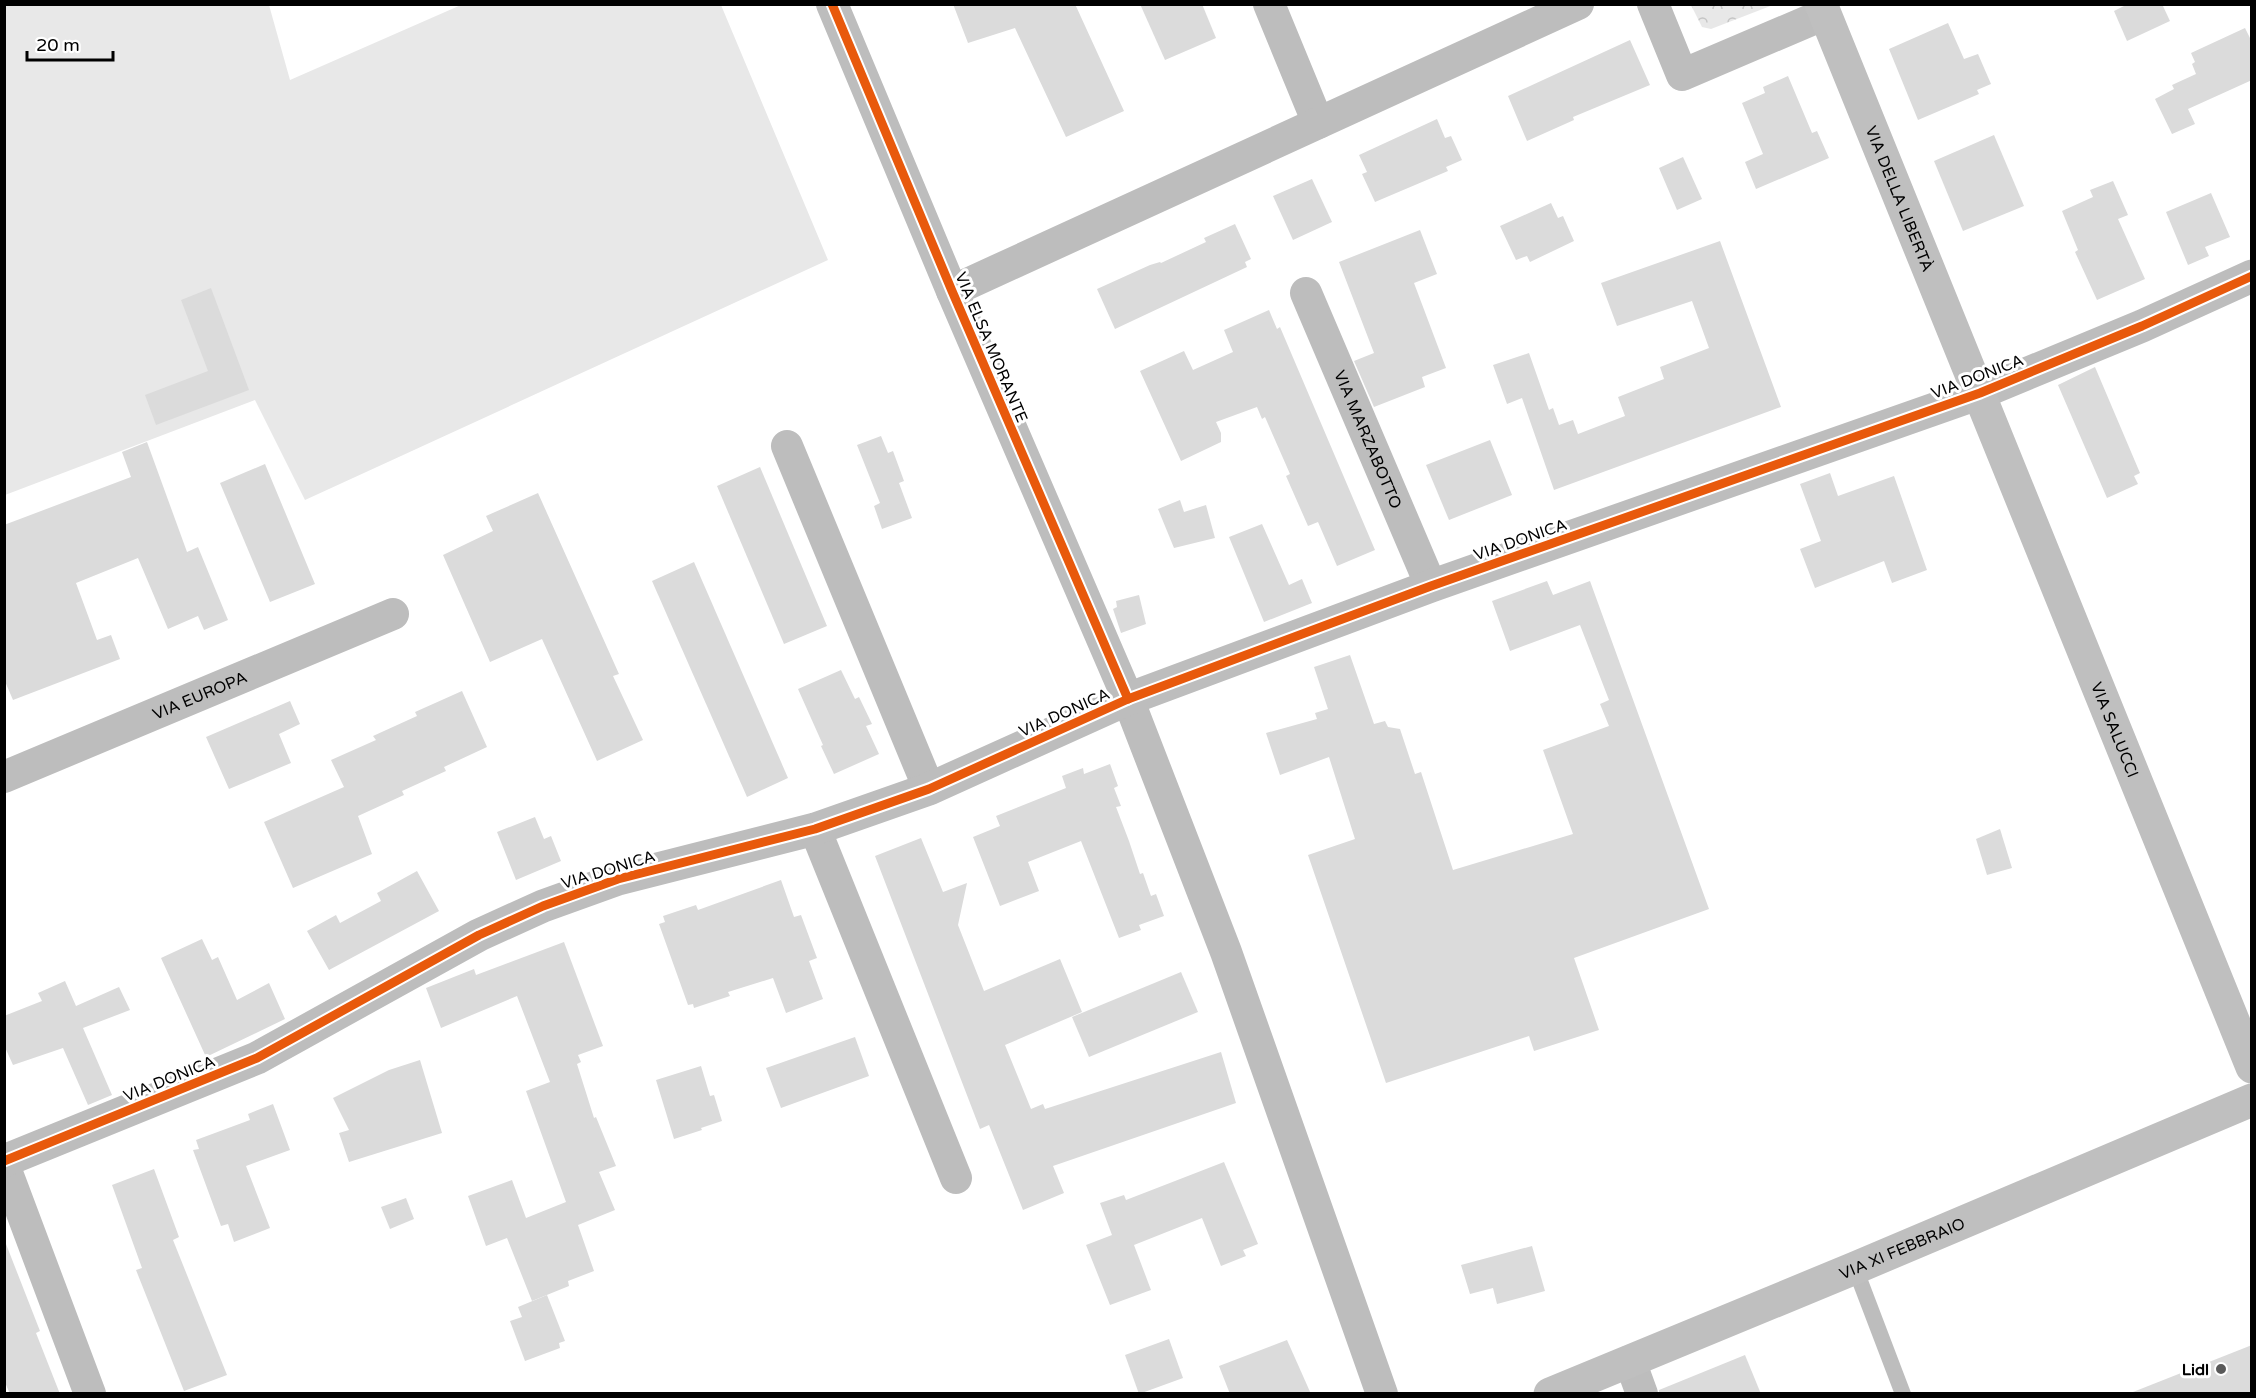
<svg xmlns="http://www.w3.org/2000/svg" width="2256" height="1398" viewBox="0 0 2256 1398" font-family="'Varela Round',sans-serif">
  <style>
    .grass { fill: #e8e8e8 }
    .forest { fill: url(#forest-crowns) }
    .building { fill: #dbdbdb }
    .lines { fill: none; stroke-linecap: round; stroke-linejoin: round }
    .service { stroke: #bdbdbd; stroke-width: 16 }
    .minor { stroke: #bdbdbd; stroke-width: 32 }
    .tertiary { stroke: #bdbdbd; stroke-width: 33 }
    .secondary { stroke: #bfbfbf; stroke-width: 33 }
    .cycleway-casing { stroke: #fff; stroke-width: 13 }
    .cycleway { stroke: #e8590c; stroke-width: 9 }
    .poi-dot { fill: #595959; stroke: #fff; stroke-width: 2 }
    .labels { text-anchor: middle; stroke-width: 6; stroke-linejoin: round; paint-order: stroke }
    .street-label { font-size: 16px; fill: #000; stroke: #fff }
    .poi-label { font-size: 16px; font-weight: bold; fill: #000; stroke: #fff; text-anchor: end }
  </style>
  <defs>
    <pattern id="forest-crowns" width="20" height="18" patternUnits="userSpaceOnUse" patternTransform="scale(1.5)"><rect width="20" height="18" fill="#e8e8e8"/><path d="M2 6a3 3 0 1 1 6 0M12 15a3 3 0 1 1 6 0" fill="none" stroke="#c5c5c5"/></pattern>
  </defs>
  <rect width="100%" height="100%" fill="#fff"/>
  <!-- grass -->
  <path class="grass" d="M 5,5 L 269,5 L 290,80 L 461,5 L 721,5 L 828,260 L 305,500 L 255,400 L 5,495 Z"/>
  <!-- forest -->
  <path class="forest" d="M 1691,5 L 1773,5 L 1711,29 L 1702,27 Z"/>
  <!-- building -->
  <g class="building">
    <path d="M 953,4 L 1075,4 L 1124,111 L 1066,137 L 1015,28 L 968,43 Z"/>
    <path d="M 1140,4 L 1202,4 L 1216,38 L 1165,60 Z"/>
    <path d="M 2128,4 L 2162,4 L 2170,21 L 2127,41 L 2114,11 Z"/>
    <path d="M 1948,23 L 1964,59 L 1978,54 L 1991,84 L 1977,90 L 1979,94 L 1918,120 L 1889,49 Z"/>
    <path d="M 2245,28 L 2252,42 L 2252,80 L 2188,109 L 2195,124 L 2172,134 L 2155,99 L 2174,89 L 2172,85 L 2196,74 L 2192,64 L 2195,62 L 2191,53 Z"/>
    <path d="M 1630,40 L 1650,85 L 1573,117 L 1574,120 L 1527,141 L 1508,96 Z"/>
    <path d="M 1788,76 L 1812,133 L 1817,131 L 1829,158 L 1756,189 L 1745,162 L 1763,154 L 1742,103 L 1765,93 L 1763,87 Z"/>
    <path d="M 1437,119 L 1445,138 L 1451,136 L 1462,160 L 1446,167 L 1448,171 L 1375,202 L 1362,174 L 1367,172 L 1359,155 Z"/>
    <path d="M 1994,135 L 2024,206 L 1963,231 L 1934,161 Z"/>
    <path d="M 1683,157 L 1702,199 L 1677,210 L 1659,168 Z"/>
    <path d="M 1312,179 L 1332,222 L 1293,240 L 1273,196 Z"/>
    <path d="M 2113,181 L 2128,215 L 2118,219 L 2145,279 L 2097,300 L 2075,252 L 2078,250 L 2062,211 L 2093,197 L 2090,190 Z"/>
    <path d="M 2211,193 L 2230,237 L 2205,247 L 2209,256 L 2188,265 L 2166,212 Z"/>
    <path d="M 1551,203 L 1558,218 L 1563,216 L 1574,241 L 1530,262 L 1527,256 L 1516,260 L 1500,226 Z"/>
    <path d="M 1235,224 L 1251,259 L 1245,262 L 1247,267 L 1115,329 L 1097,289 L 1150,265 L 1160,262 L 1161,263 L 1206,242 L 1204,238 Z"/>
    <path d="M 1420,230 L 1437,274 L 1414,283 L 1446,368 L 1422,377 L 1425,387 L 1374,407 L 1354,361 L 1374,353 L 1339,262 Z"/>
    <path d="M 1720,241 L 1781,407 L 1554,490 L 1522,398 L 1507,404 L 1493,365 L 1529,353 L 1549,410 L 1553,408 L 1559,425 L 1573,420 L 1578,434 L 1625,416 L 1618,397 L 1664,379 L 1660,367 L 1709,348 L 1692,301 L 1617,326 L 1601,283 Z"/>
    <path d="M 211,288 L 249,390 L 156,425 L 145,395 L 208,371 L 181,300 Z"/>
    <path d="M 1269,310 L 1277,329 L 1280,327 L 1375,550 L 1337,566 L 1318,522 L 1308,526 L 1286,476 L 1290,474 L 1265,417 L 1262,419 L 1257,407 L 1216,422 L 1221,433 L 1221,442 L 1181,461 L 1140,371 L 1184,351 L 1193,370 L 1233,352 L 1224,330 Z"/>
    <path d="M 2095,367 L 2140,473 L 2134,476 L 2138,484 L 2107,498 L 2058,385 Z"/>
    <path d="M 881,436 L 888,453 L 893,451 L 904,481 L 899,483 L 912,518 L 882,529 L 874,506 L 880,503 L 857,445 Z"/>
    <path d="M 1490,440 L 1512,495 L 1449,520 L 1426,465 Z"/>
    <path d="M 147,442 L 187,552 L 198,547 L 228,620 L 204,630 L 198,616 L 168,629 L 138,558 L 76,583 L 97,640 L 111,635 L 120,659 L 13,700 L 4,679 L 4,525 L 131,477 L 122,452 Z"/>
    <path d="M 265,464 L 315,584 L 270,602 L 220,483 Z"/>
    <path d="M 760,467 L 827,626 L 784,644 L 717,486 Z"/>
    <path d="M 1830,473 L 1838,496 L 1894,476 L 1927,570 L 1892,583 L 1884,561 L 1815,588 L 1800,549 L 1821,541 L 1800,484 Z"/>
    <path d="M 538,493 L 619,674 L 613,676 L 643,740 L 597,761 L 542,639 L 490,662 L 443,555 L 493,531 L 486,516 Z"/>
    <path d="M 1180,500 L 1184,512 L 1206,505 L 1215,538 L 1174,548 L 1158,509 Z"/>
    <path d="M 1262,524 L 1289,585 L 1302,579 L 1312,603 L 1264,622 L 1229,537 Z"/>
    <path d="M 694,562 L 788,778 L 747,797 L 652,581 Z"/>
    <path d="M 1547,581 L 1553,595 L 1590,581 L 1709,909 L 1574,958 L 1599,1030 L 1534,1051 L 1529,1036 L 1386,1083 L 1308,855 L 1355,839 L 1329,757 L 1280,775 L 1266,733 L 1317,719 L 1315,713 L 1328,709 L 1314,667 L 1350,655 L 1374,724 L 1385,721 L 1388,727 L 1400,729 L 1415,774 L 1421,772 L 1453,870 L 1573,834 L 1543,750 L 1609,726 L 1600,704 L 1609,700 L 1580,625 L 1510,651 L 1492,601 Z"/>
    <path d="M 1139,595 L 1146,624 L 1121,633 L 1113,609 L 1117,607 L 1116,601 Z"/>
    <path d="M 841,670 L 855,699 L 859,697 L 872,724 L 866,726 L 879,754 L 834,774 L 821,746 L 823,745 L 798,689 Z"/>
    <path d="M 462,691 L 487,747 L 444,767 L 446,771 L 402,791 L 404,795 L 358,816 L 372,854 L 293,888 L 264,822 L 344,787 L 331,760 L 376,740 L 373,736 L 417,716 L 415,712 Z"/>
    <path d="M 290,701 L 300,724 L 279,734 L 291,763 L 229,789 L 206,737 Z"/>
    <path d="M 1110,764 L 1118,786 L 1114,788 L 1121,806 L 1116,807 L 1129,841 L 1140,874 L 1143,873 L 1151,896 L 1156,894 L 1164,916 L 1139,925 L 1141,930 L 1119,938 L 1081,841 L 1028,862 L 1039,891 L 1000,906 L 973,837 L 1000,826 L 996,816 L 1066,788 L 1062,776 L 1083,768 L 1084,774 Z"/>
    <path d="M 535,817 L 544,839 L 551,836 L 561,861 L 516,880 L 497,832 Z"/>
    <path d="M 2000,829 L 2012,868 L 1987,875 L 1976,839 Z"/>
    <path d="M 921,838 L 943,892 L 967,883 L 958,925 L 984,991 L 1060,959 L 1082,1012 L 1005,1045 L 1031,1109 L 1043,1104 L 1045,1109 L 1221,1052 L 1236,1103 L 1053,1166 L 1064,1193 L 1023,1210 L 989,1125 L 980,1129 L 875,856 Z"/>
    <path d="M 417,871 L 439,911 L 329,970 L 307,931 L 336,915 L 340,923 L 381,901 L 377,893 Z"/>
    <path d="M 781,880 L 794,917 L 801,915 L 817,958 L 809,961 L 823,999 L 786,1013 L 773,978 L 728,992 L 730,996 L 694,1008 L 693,1004 L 688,1005 L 659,924 L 665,922 L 663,916 L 696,905 L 698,910 Z"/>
    <path d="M 202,939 L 212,960 L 218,957 L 237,1000 L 269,983 L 285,1019 L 206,1057 L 161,958 Z"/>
    <path d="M 564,942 L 603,1046 L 578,1055 L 581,1062 L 577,1064 L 594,1118 L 596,1117 L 616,1166 L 599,1172 L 615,1210 L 578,1225 L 594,1271 L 568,1281 L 569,1286 L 532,1301 L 507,1238 L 486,1246 L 468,1196 L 512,1180 L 526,1218 L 566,1202 L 526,1091 L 550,1082 L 517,996 L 441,1028 L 426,988 L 474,969 L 476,975 Z"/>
    <path d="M 1181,972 L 1198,1012 L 1089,1057 L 1072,1017 Z"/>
    <path d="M 65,981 L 76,1006 L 119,987 L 130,1010 L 83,1028 L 112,1095 L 88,1105 L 63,1048 L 13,1065 L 4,1045 L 4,1016 L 42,1001 L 38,993 Z"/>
    <path d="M 855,1037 L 869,1076 L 781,1108 L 766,1068 Z"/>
    <path d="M 420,1060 L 442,1133 L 349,1162 L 339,1133 L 349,1130 L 333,1098 L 389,1070 Z"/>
    <path d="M 701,1066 L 710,1096 L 714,1095 L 722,1121 L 701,1128 L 702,1130 L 674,1139 L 656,1080 Z"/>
    <path d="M 273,1104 L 290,1150 L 246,1166 L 270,1228 L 234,1242 L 228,1224 L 221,1226 L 193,1150 L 199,1149 L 196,1140 L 250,1120 L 248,1114 Z"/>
    <path d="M 1224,1162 L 1258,1244 L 1243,1250 L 1246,1256 L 1221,1266 L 1202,1218 L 1134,1245 L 1151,1290 L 1110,1305 L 1086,1245 L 1112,1235 L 1100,1203 L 1124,1195 L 1126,1200 Z"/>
    <path d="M 154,1169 L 179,1237 L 173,1240 L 227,1375 L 184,1391 L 136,1270 L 142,1268 L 112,1185 Z"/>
    <path d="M 406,1198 L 414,1219 L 390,1229 L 381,1207 Z"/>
    <path d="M 6,1244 L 40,1331 L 36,1333 L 60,1394 L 10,1394 L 4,1380 Z"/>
    <path d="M 1532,1246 L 1545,1291 L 1497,1304 L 1493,1288 L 1470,1294 L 1461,1265 Z"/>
    <path d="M 547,1295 L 565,1341 L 559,1343 L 560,1348 L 525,1361 L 510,1321 L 522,1317 L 518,1307 Z"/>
    <path d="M 1169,1339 L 1183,1378 L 1139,1394 L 1125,1355 Z"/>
    <path d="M 1287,1340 L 1311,1394 L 1230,1394 L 1219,1366 Z"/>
    <path d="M 2252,1345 L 2252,1394 L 2133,1394 L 2133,1392 Z"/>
    <path d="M 1745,1355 L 1761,1394 L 1659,1394 L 1659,1390 Z"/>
  </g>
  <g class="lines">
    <!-- service -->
    <path class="service" d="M 1855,1268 L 1903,1394"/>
    <!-- minor -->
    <g class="minor">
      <path d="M 832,4 L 952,291 L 1128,699 L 1226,952 L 1382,1394"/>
      <path d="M 1269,4 L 1318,123"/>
      <path d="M 1653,4 L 1682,75 L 1825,14"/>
      <path d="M 952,291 L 1578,4"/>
      <path id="s1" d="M 1306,293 L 1431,586"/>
      <path d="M 787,446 L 929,789"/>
      <path id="s2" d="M 4,777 L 393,614"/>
      <path d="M 815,829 L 956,1178"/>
      <path d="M 4,1165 L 90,1394"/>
      <path d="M 1630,1361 L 1642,1394"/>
    </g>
    <!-- tertiary -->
    <path class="tertiary" d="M 4,1161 L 257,1058 L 479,935 L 543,906 L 618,879 L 815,829 L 929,789 L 1128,699 L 1431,586 L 1980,393 L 2142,326 L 2252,276"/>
    <!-- secondary -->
    <g class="secondary">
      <path id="s3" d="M 1821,4 L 2252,1067"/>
      <path id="s4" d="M 1550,1394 L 1855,1268 L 2252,1100"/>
    </g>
    <defs>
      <g id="cycleway">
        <path d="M 832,4 L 952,291 L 1128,699"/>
        <path d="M 4,1161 L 257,1058 L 479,935 L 543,906 L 618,879 L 815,829 L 929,789 L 1128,699 L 1431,586 L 1980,393 L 2142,326 L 2252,276"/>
      </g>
    </defs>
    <!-- cycleway casing -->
    <use href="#cycleway" class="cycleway-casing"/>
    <!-- cycleway -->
    <use href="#cycleway" class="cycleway"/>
  </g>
  <!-- markers -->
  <circle class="poi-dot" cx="2221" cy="1369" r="6"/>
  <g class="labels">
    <!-- street labels -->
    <g class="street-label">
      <text dy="6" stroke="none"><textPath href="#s3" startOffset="210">VIA DELLA LIBERTÀ</textPath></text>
      <text transform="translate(992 347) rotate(67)" y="6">VIA ELSA MORANTE</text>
      <text transform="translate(1977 376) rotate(-21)" y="6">VIA DONICA</text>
      <text dy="6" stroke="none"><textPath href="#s1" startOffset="159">VIA MARZABOTTO</textPath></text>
      <text transform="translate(1520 539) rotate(-19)" y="6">VIA DONICA</text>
      <text dy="6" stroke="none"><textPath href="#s2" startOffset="212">VIA EUROPA</textPath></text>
      <text transform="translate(1064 712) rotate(-24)" y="6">VIA DONICA</text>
      <text dy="6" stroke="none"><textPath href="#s3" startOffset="783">VIA SALUCCI</textPath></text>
      <text transform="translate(608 869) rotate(-17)" y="6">VIA DONICA</text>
      <text transform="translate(169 1078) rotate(-22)" y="6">VIA DONICA</text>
      <text dy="6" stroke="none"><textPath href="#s4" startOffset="381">VIA XI FEBBRAIO</textPath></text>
    </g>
    <!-- poi labels -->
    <g class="poi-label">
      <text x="2209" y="1375">Lidl</text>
    </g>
  </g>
  <!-- border -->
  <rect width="2256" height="1398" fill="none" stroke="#000000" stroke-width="12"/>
  <!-- scale -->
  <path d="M27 51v9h86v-9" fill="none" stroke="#000000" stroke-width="3"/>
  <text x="36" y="51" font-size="18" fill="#000000" stroke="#ffffff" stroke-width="4.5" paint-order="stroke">20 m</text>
</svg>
